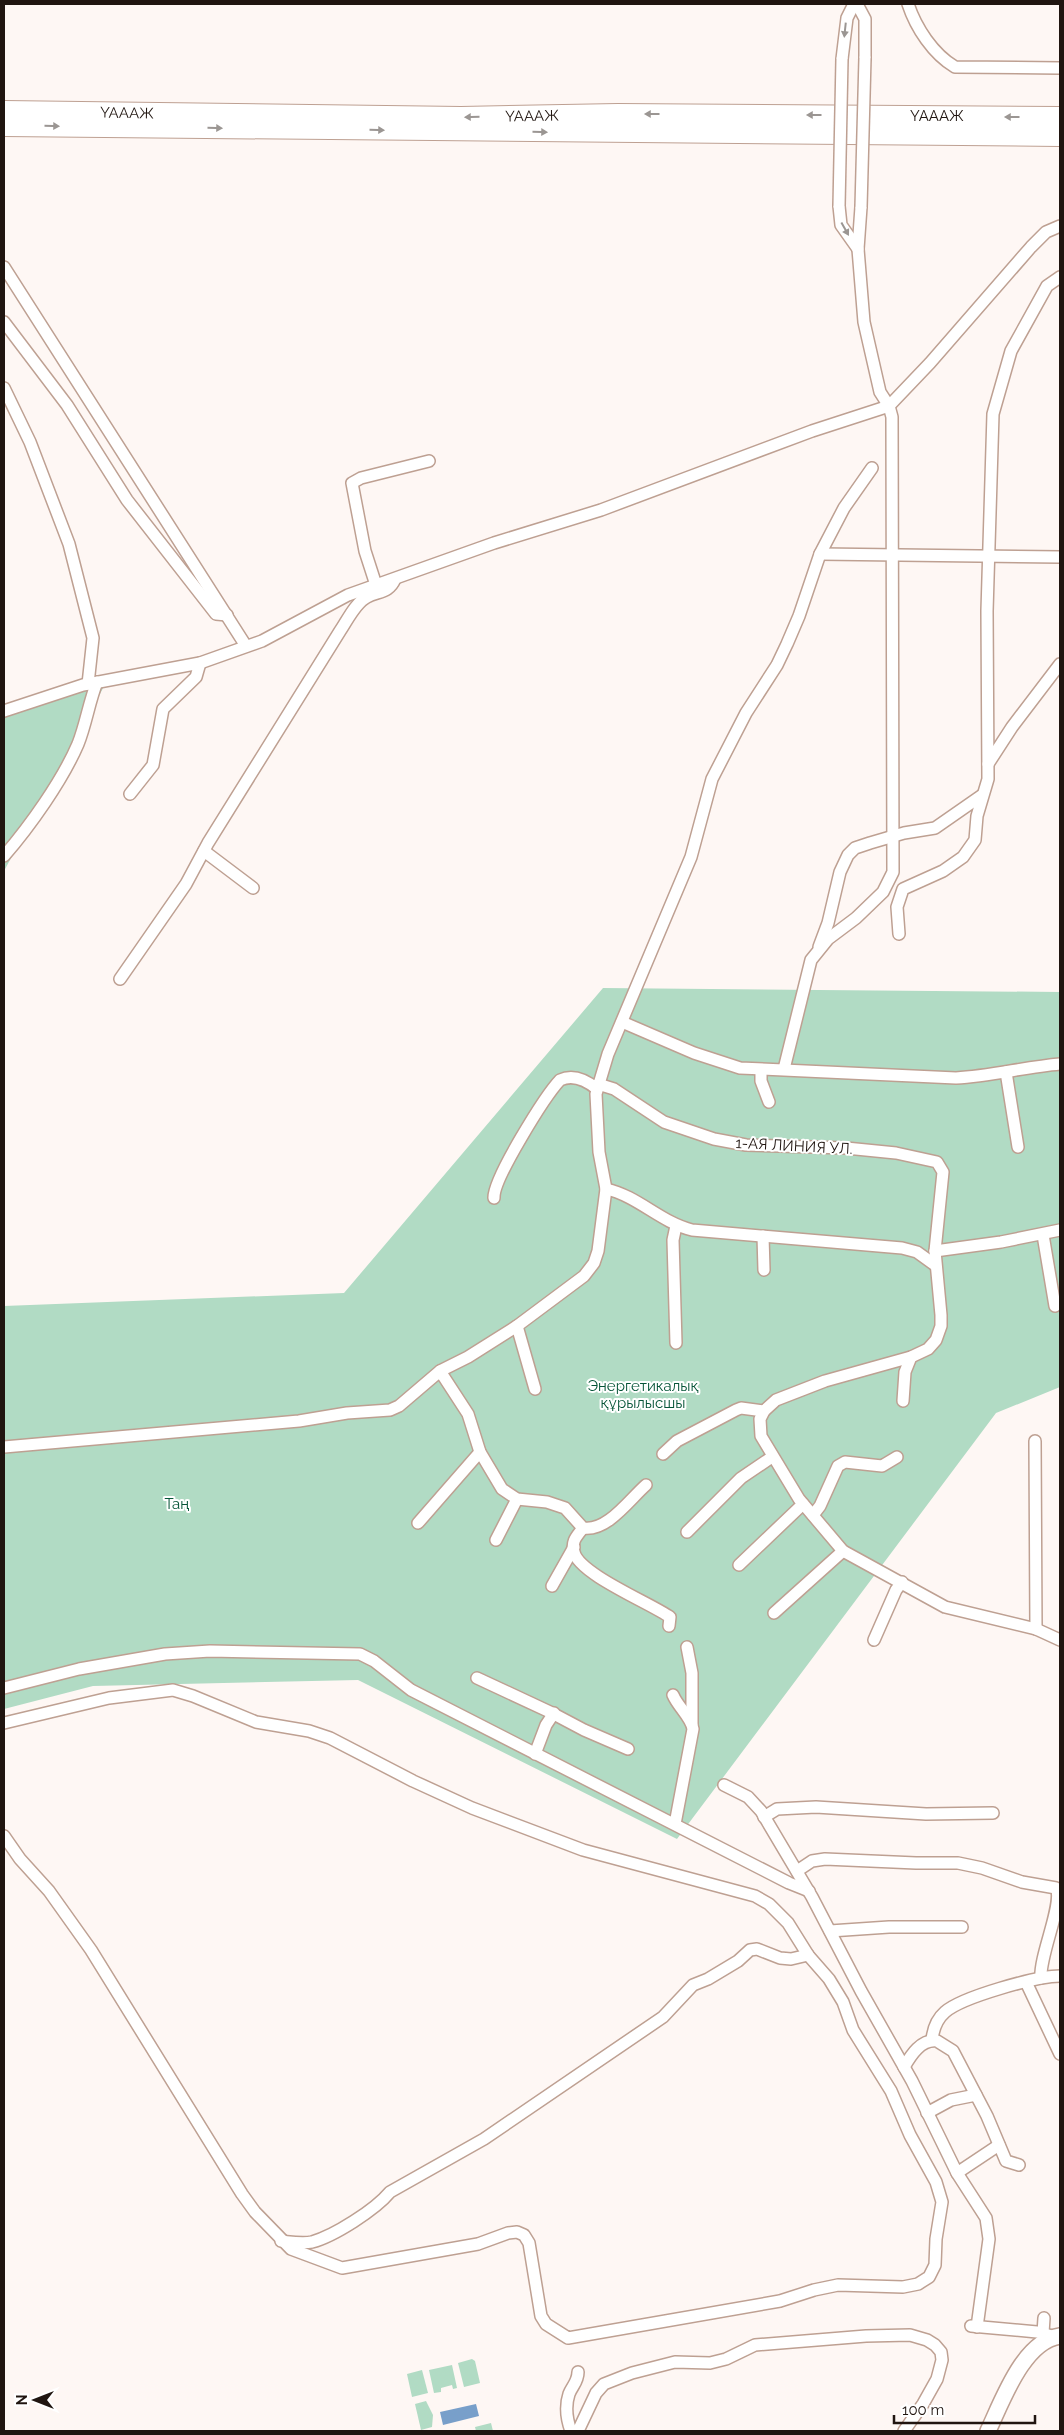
<svg xmlns="http://www.w3.org/2000/svg" width="1064" height="2435" viewBox="0 0 1064 2435" font-family="Raleway,sans-serif">
  <style>
    .green { fill: #b1dbc4 }
    .water { fill: #789fca }
    .lines { fill: none; stroke-linecap: round; stroke-linejoin: round }
    .minor-casing { stroke: #bea092; stroke-width: 14 }
    .secondary-casing { stroke: #bea092; stroke-width: 18 }
    .motorway-casing { stroke: #bea092; stroke-width: 22 }
    .minor { stroke: #fff; stroke-width: 11 }
    .secondary { stroke: #fff; stroke-width: 15 }
    .motorway { stroke: #fff; stroke-width: 20 }
    .minor-bridge-casing { stroke: #bea092; stroke-width: 14; stroke-linecap: butt }
    .minor-bridge { stroke: #fff; stroke-width: 11 }
    .oneway { fill: #9b9693 }
    .labels { text-anchor: middle; stroke-width: 4; stroke-linejoin: round; paint-order: stroke }
    .street-label { font-size: 15px; fill: #201510; stroke: #fff }
    .park-label { font-size: 15px; fill: #055437; stroke: #fff }
  </style>
  <rect width="100%" height="100%" fill="#fef7f4"/>
  <!-- green -->
  <g class="green">
    <path d="M 108,679 L 4,871 L 4,711 Z"/>
    <path d="M 603,988 L 1060,992 L 1060,1387 L 996,1413 L 677,1839 L 358,1680 L 93,1686 L 4,1709 L 4,1306 L 344,1293 Z"/>
    <path d="M 472,2359 L 475,2361 L 480,2383 L 464,2387 L 458,2363 Z"/>
    <path d="M 452,2365 L 457,2388 L 453,2389 L 452,2385 L 441,2388 L 441,2392 L 434,2393 L 429,2370 Z"/>
    <path d="M 422,2370 L 428,2393 L 412,2397 L 407,2374 Z"/>
    <path d="M 426,2401 L 433,2415 L 432,2427 L 421,2430 L 415,2404 Z"/>
    <path d="M 491,2423 L 493,2431 L 476,2431 L 475,2427 Z"/>
  </g>
  <!-- water -->
  <path class="water" d="M 476,2404 L 479,2416 L 443,2425 L 440,2412 Z"/>
  <g class="lines">
    <defs>
      <g id="minor">
        <path d="M 857,4 L 865,19 L 865,58"/>
        <path d="M 908,4 C 916,28 933,54 955,67 L 1060,68"/>
        <path d="M 842,59 L 847,18 L 854,4"/>
        <path d="M 839,206 L 841,225 L 858,249"/>
        <path d="M 4,267 L 246,646"/>
        <path d="M 4,322 L 67,405 L 127,500 L 216,614 L 227,615"/>
        <path d="M 4,388 L 30,442 L 69,544 L 93,638 L 88,684"/>
        <path d="M 820,554 L 1060,557"/>
        <path d="M 376,585 L 365,551 L 352,483 L 361,478 L 429,461"/>
        <path d="M 4,711 L 83,685 L 200,663 L 262,641 L 348,595 L 494,543 L 601,510 L 812,431 L 889,406 L 930,363 L 1031,247 L 1046,232 L 1060,226"/>
        <path d="M 988,764 L 1012,727 L 1060,664"/>
        <path d="M 130,794 L 153,765 L 163,709 L 196,677 L 200,663"/>
        <path d="M 204,851 L 253,888"/>
        <path d="M 4,856 C 30,826 62,781 78,744 C 86,724 89,702 97,682"/>
        <path d="M 899,934 L 897,907 L 903,889 L 943,871 L 963,857 L 975,840 L 977,816 L 988,779 L 987,611 L 993,414 L 1011,351 L 1047,286 L 1060,277"/>
        <path d="M 819,947 L 828,923 L 840,872 L 848,855 L 855,848 L 870,843 L 904,833 L 935,828 L 981,796"/>
        <path d="M 120,979 L 186,884 L 208,843 L 340,631 C 347,621 355,603 367,597 C 379,591 389,593 395,579"/>
        <path d="M 622,1022 L 694,1053 L 740,1068 L 956,1078 C 991,1076 1025,1067 1060,1064"/>
        <path d="M 784,1069 L 811,960 L 828,939 L 856,918 L 883,892 L 893,872 L 892,417 L 889,406 L 880,392 L 864,322 L 858,249 L 861,207"/>
        <path d="M 761,1070 L 761,1081 L 769,1102"/>
        <path d="M 1006,1072 L 1018,1147"/>
        <path d="M 598,1084 L 614,1089 L 664,1122 L 714,1139 L 746,1145 L 846,1148 L 896,1153 L 937,1162 L 943,1172 L 935,1251 L 941,1315 L 941,1326 L 936,1340 L 928,1349 L 911,1357 L 825,1381 L 776,1400 L 764,1411 L 760,1419 L 761,1436 L 799,1499 L 843,1551 L 945,1607 L 1036,1629 L 1060,1640"/>
        <path d="M 606,1189 C 638,1196 660,1222 692,1230 L 902,1248 L 917,1252 L 935,1265"/>
        <path d="M 494,1198 C 493,1179 545,1096 560,1080 C 573,1074 586,1080 597,1089"/>
        <path d="M 676,1226 L 673,1240 L 676,1343"/>
        <path d="M 1043,1235 L 1055,1306"/>
        <path d="M 763,1236 L 764,1270"/>
        <path d="M 935,1251 L 1001,1242 L 1060,1230"/>
        <path d="M 517,1326 L 535,1389"/>
        <path d="M 440,1371 L 468,1414 L 480,1452 L 502,1489 L 517,1499 L 547,1502 L 565,1508 L 583,1528 C 607,1532 629,1500 646,1485"/>
        <path d="M 903,1401 L 905,1372 L 911,1357"/>
        <path d="M 1035,1441 L 1036,1629"/>
        <path d="M 4,1447 L 299,1421 L 347,1413 L 390,1410 L 399,1406 L 440,1371 L 468,1357 L 517,1326 L 584,1276 L 594,1263 L 598,1251 L 606,1189 L 599,1152 L 596,1094 L 608,1054 L 691,857 L 712,779 L 746,713 L 777,665 L 787,644 L 799,616 L 820,554 L 844,508 L 872,468"/>
        <path d="M 663,1454 L 677,1441 L 736,1410 L 741,1408 L 764,1411"/>
        <path d="M 813,1515 L 820,1506 L 838,1466 L 845,1462 L 882,1466 L 897,1457"/>
        <path d="M 418,1523 L 480,1452"/>
        <path d="M 583,1528 C 577,1536 571,1541 574,1552 C 579,1574 650,1603 670,1617 L 669,1626"/>
        <path d="M 687,1532 L 741,1478 L 772,1457"/>
        <path d="M 496,1540 L 517,1499"/>
        <path d="M 739,1565 L 803,1504"/>
        <path d="M 552,1586 L 574,1547"/>
        <path d="M 774,1613 L 843,1551"/>
        <path d="M 874,1640 L 896,1590 L 902,1582"/>
        <path d="M 687,1647 L 692,1673 L 692,1724"/>
        <path d="M 477,1678 L 550,1712 L 584,1730 L 628,1749"/>
        <path d="M 4,1688 L 79,1669 L 165,1654 L 210,1651 L 360,1654 L 374,1661 L 411,1690 L 789,1883 L 809,1891"/>
        <path d="M 673,1695 C 678,1707 691,1717 693,1729 L 675,1824"/>
        <path d="M 4,1723 L 109,1698 L 173,1690 L 193,1696 L 256,1722 L 309,1731 L 330,1738 L 413,1781 L 472,1808 L 583,1850 L 755,1896 L 769,1904 L 788,1923 L 808,1955 L 829,1979 L 843,2002 L 853,2030 L 891,2091 L 910,2135 L 936,2182 L 942,2202 L 936,2239 L 935,2265 L 929,2277 L 918,2284 L 903,2287 L 838,2285 L 814,2290 L 780,2301 L 568,2338 L 546,2324 L 541,2316 L 529,2243 L 524,2235 L 517,2232 L 508,2233 L 478,2244 L 342,2268 L 291,2249 L 255,2212 L 242,2194 L 91,1950 L 49,1891 L 20,1859 L 4,1836"/>
        <path d="M 535,1754 L 546,1725 L 554,1713"/>
        <path d="M 724,1785 L 748,1797 L 761,1811 L 812,1897 L 861,1991 L 912,2081 L 957,2173 L 986,2218 L 989,2239 L 977,2327"/>
        <path d="M 764,1817 L 777,1809 L 816,1807 L 926,1814 L 993,1813"/>
        <path d="M 797,1871 L 812,1861 L 825,1859 L 916,1863 L 958,1863 L 982,1868 L 1022,1882 L 1056,1888 C 1064,1903 1039,1956 1041,1978"/>
        <path d="M 830,1931 L 889,1927 L 962,1927"/>
        <path d="M 1026,1982 L 1060,2054"/>
        <path d="M 932,2040 C 933,2030 937,2019 945,2012 C 962,1997 1037,1976 1060,1976"/>
        <path d="M 904,2067 C 911,2055 921,2039 937,2041 L 953,2051 L 987,2116 L 1006,2161 L 1019,2165"/>
        <path d="M 927,2113 L 951,2100 L 976,2095"/>
        <path d="M 957,2173 L 999,2145"/>
        <path d="M 281,2241 C 291,2242 302,2244 312,2242 C 334,2236 375,2210 390,2192 L 484,2139 L 663,2017 L 693,1985 L 708,1979 L 738,1961 L 750,1950 L 757,1949 L 780,1958 L 791,1959 L 808,1955"/>
        <path d="M 971,2326 L 1037,2332 L 1056,2337"/>
        <path d="M 1043,2333 L 1044,2318"/>
        <path d="M 571,2431 C 567,2420 565,2406 569,2394 C 572,2386 578,2382 578,2372"/>
        <path d="M 578,2431 L 596,2393 L 604,2384 L 632,2373 L 675,2362 L 710,2363 L 726,2359 L 755,2345 L 866,2336 L 910,2335 L 927,2340 L 935,2345 L 941,2352 L 942,2360 L 937,2379 L 923,2404 L 904,2431"/>
      </g>
      <path id="secondary" d="M 988,2431 C 1002,2402 1023,2341 1060,2336"/>
      <g id="motorway">
        <path d="M 4,111 L 461,117 L 618,114 L 1060,117"/>
        <path d="M 4,126 L 1060,136"/>
      </g>
    </defs>
    <!-- minor casing -->
    <use href="#minor" class="minor-casing"/>
    <!-- secondary casing -->
    <use href="#secondary" class="secondary-casing"/>
    <!-- motorway casing -->
    <use href="#motorway" class="motorway-casing"/>
    <!-- minor -->
    <use href="#minor" class="minor"/>
    <!-- secondary -->
    <use href="#secondary" class="secondary"/>
    <!-- motorway -->
    <use href="#motorway" class="motorway"/>
    <defs>
      <g id="minor-bridge">
        <path d="M 839,206 L 842,59"/>
        <path d="M 861,207 L 865,58"/>
      </g>
    </defs>
    <!-- minor-bridge casing -->
    <use href="#minor-bridge" class="minor-bridge-casing"/>
    <!-- minor-bridge -->
    <use href="#minor-bridge" class="minor-bridge"/>
  </g>
  <!-- one-way arrows -->
  <defs><path id="oneway-solid" d="M-6-.8H1V-3.2L6.5 0L1 3.2V.8H-6Z" transform="scale(1.25)"/></defs>
  <g class="oneway">
    <use href="#oneway-solid" transform="translate(845 30) rotate(96)"/>
    <use href="#oneway-solid" transform="translate(652 114) rotate(-180)"/>
    <use href="#oneway-solid" transform="translate(814 115) rotate(-180)"/>
    <use href="#oneway-solid" transform="translate(472 117) rotate(179)"/>
    <use href="#oneway-solid" transform="translate(1012 117) rotate(-180)"/>
    <use href="#oneway-solid" transform="translate(52 126) rotate(1)"/>
    <use href="#oneway-solid" transform="translate(215 128) rotate(1)"/>
    <use href="#oneway-solid" transform="translate(377 130) rotate(1)"/>
    <use href="#oneway-solid" transform="translate(540 132) rotate(1)"/>
    <use href="#oneway-solid" transform="translate(845 229) rotate(61)"/>
  </g>
  <g class="labels">
    <!-- street labels -->
    <g class="street-label">
      <text transform="translate(127 113) rotate(1)" y="5">ҮАААЖ</text>
      <text transform="translate(532 116) rotate(-1)" y="5">ҮАААЖ</text>
      <text x="937" y="121">ҮАААЖ</text>
      <text transform="translate(794 1146) rotate(3)" y="5">1-АЯ ЛИНИЯ УЛ.</text>
    </g>
    <!-- park labels -->
    <g class="park-label">
      <text x="643" y="1391">Энергетикалық<tspan x="643" dy="17">құрылысшы</tspan></text>
      <text x="177" y="1509">Таң</text>
    </g>
  </g>
  <!-- border -->
  <rect width="1064" height="2435" fill="none" stroke="#201510" stroke-width="10"/>
  <!-- north arrow -->
  <g transform="translate(35 2400) rotate(270)" stroke="#ffffff" stroke-width="4" paint-order="stroke">
  <path d="M0-4L9 19L0 12L-9 19Z" fill="#201510"/>
  <text y="-8" font-size="14" font-weight="bold" text-anchor="middle" fill="#201510">N</text>
  </g>
  <!-- scale -->
  <path d="M894 2415v8h141v-8" fill="none" stroke="#201510" stroke-width="2.5"/>
  <text x="902" y="2415" font-size="15" fill="#201510" stroke="#ffffff" stroke-width="4" paint-order="stroke">100 m</text>
</svg>
